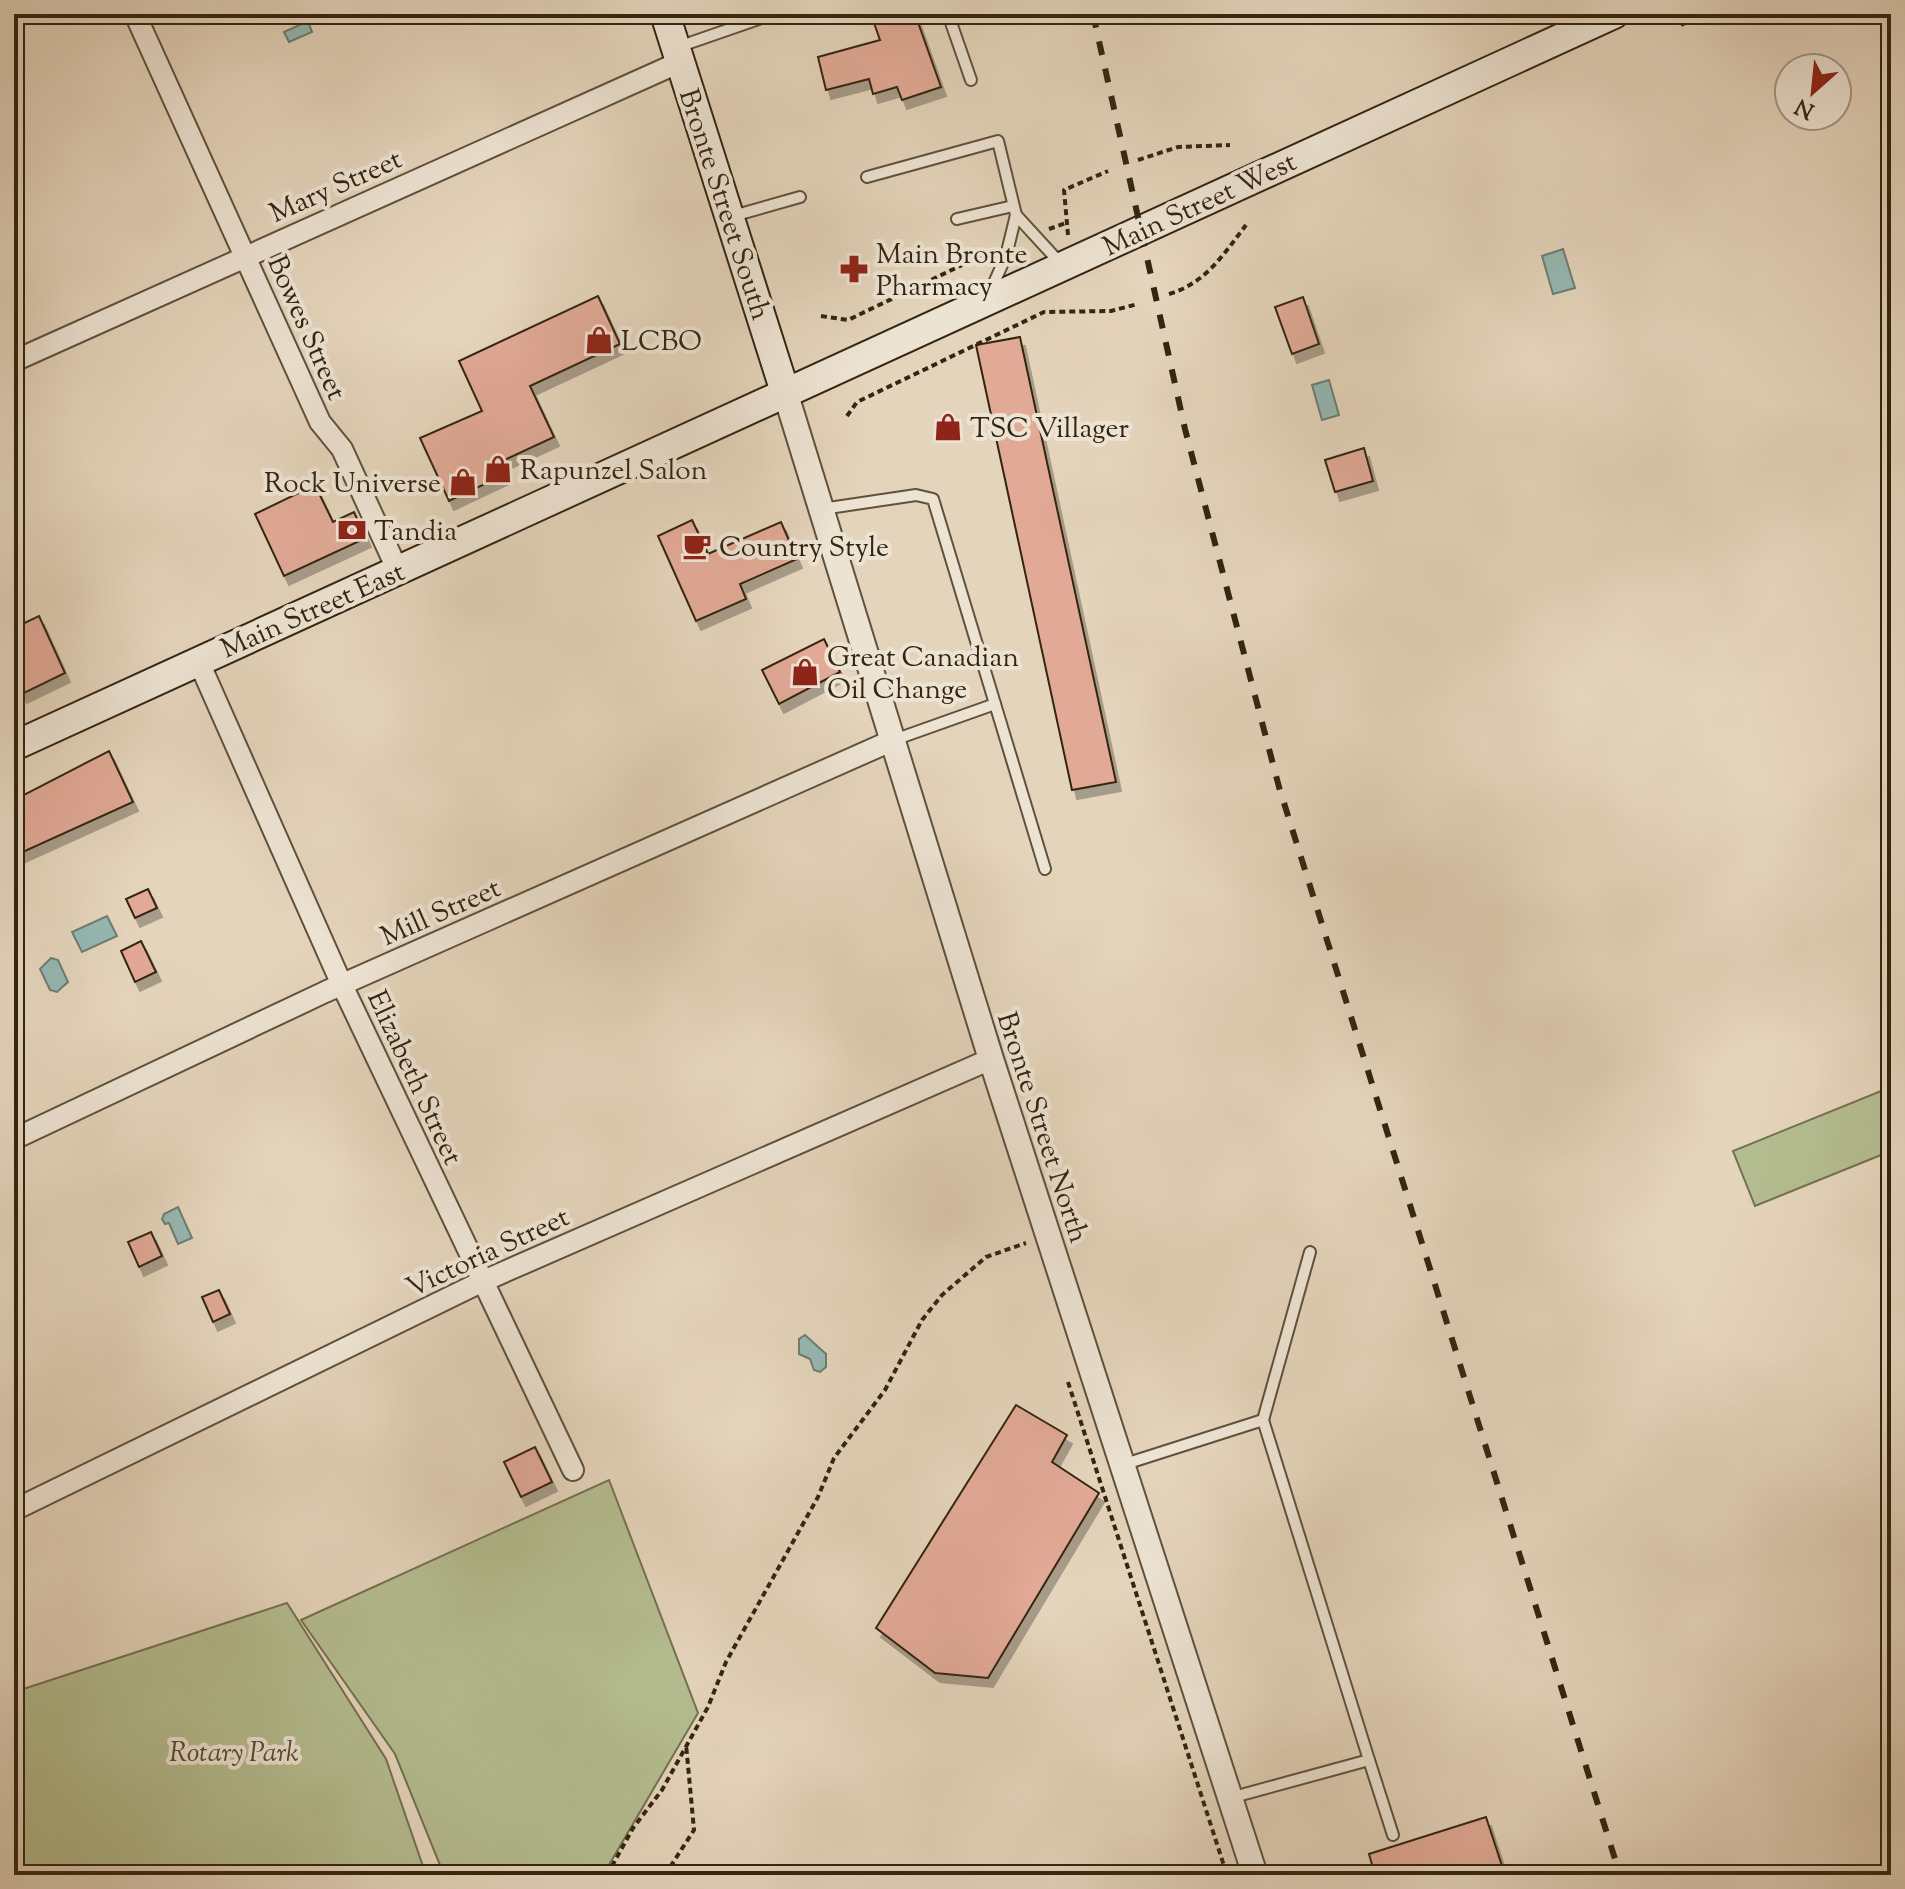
<svg xmlns="http://www.w3.org/2000/svg" width="1905" height="1889" viewBox="0 0 1905 1889" font-family="'Sorts Mill Goudy',serif">
  <style>
    .green { fill: #b4bd90; stroke: #747150; stroke-width: 2 }
    .water { fill: #95b8b3; stroke: #6e7d72; stroke-width: 2 }
    .building { fill: #e1a996; stroke: #332511; stroke-width: 2; filter: url(#shadow) }
    .lines { fill: none; stroke-linecap: round; stroke-linejoin: round }
    .service-casing { stroke: #5f513c; stroke-width: 14 }
    .minor-casing { stroke: #5f513c; stroke-width: 24 }
    .tertiary-casing { stroke: #5f513c; stroke-width: 28 }
    .secondary-casing { stroke: #332511; stroke-width: 32 }
    .path { stroke: #332511; stroke-width: 4; stroke-dasharray: 6 4; stroke-linecap: butt }
    .service { stroke: #ede3d3; stroke-width: 10 }
    .minor { stroke: #ede3d3; stroke-width: 20 }
    .tertiary { stroke: #ede3d3; stroke-width: 24 }
    .secondary { stroke: #ede3d3; stroke-width: 28 }
    .rail { stroke: #332511; stroke-width: 6; stroke-dasharray: 14 14; stroke-linecap: butt }
    .labels { text-anchor: middle; stroke-width: 8; stroke-linejoin: round; paint-order: stroke }
    .street-label { font-size: 28px; fill: #332511; stroke: #ede3d3 }
    .poi-label { font-size: 28px; fill: #332511; stroke: #ede3d3; text-anchor: start }
    .park-label { font-size: 28px; font-style: italic; fill: #534b31; stroke: #ede3d3 }
  </style>
  <defs>
    <filter id="shadow"><feDropShadow dx="5" dy="9" stdDeviation="0" flood-color="#0004"/></filter>
  </defs>
  <rect width="100%" height="100%" fill="#e4d4bb"/>
  <filter id="stains"><feTurbulence type="fractalNoise" baseFrequency=".0025" numOctaves="4"/><feColorMatrix values="0 0 0 0 .2 0 0 0 0 .09 0 0 0 0 .02 0 0 0 .5 -.17"/></filter>
  <radialGradient id="worn" r=".72"><stop offset=".6" stop-color="#630" stop-opacity="0"/><stop offset="1" stop-color="#630" stop-opacity=".3"/></radialGradient>
  <!-- green -->
  <g class="green">
    <path d="M 1891,1087 L 1891,1151 L 1755,1206 L 1733,1151 Z"/>
    <path d="M 609,1480 L 698,1713 L 603,1875 L 444,1875 L 395,1754 L 301,1620 Z"/>
    <path d="M 287,1603 L 386,1759 L 426,1875 L 14,1875 L 14,1692 Z"/>
  </g>
  <!-- water -->
  <g class="water">
    <path d="M 308,21 L 312,32 L 289,42 L 284,32 Z"/>
    <path d="M 1563,249 L 1575,288 L 1553,294 L 1542,256 Z"/>
    <path d="M 1329,380 L 1339,415 L 1322,420 L 1312,385 Z"/>
    <path d="M 107,916 L 117,936 L 82,952 L 72,932 Z"/>
    <path d="M 51,958 L 58,960 L 68,982 L 57,992 L 50,990 L 40,969 Z"/>
    <path d="M 178,1207 L 192,1238 L 178,1244 L 169,1223 L 165,1224 L 162,1219 L 164,1214 Z"/>
    <path d="M 805,1335 L 826,1354 L 826,1367 L 820,1372 L 814,1370 L 810,1359 L 799,1354 L 799,1339 Z"/>
  </g>
  <!-- building -->
  <g class="building">
    <path d="M 889,14 L 915,14 L 941,87 L 902,100 L 897,87 L 873,94 L 869,79 L 826,90 L 818,57 L 880,40 L 873,20 Z"/>
    <path d="M 598,296 L 620,344 L 530,386 L 554,437 L 500,462 L 506,474 L 449,501 L 420,438 L 482,411 L 459,361 Z"/>
    <path d="M 1303,297 L 1319,344 L 1292,354 L 1275,307 Z"/>
    <path d="M 1020,337 L 1116,782 L 1072,790 L 976,345 Z"/>
    <path d="M 1364,448 L 1373,481 L 1335,492 L 1325,460 Z"/>
    <path d="M 315,485 L 333,522 L 354,512 L 366,538 L 284,576 L 255,514 Z"/>
    <path d="M 692,520 L 708,554 L 781,522 L 797,559 L 740,584 L 746,599 L 696,621 L 658,536 Z"/>
    <path d="M 39,616 L 65,673 L 22,694 L 14,675 L 14,628 Z"/>
    <path d="M 824,639 L 840,672 L 779,704 L 762,670 Z"/>
    <path d="M 109,751 L 133,802 L 14,856 L 14,800 Z"/>
    <path d="M 148,889 L 157,908 L 135,918 L 126,899 Z"/>
    <path d="M 141,941 L 156,972 L 135,982 L 121,951 Z"/>
    <path d="M 151,1232 L 162,1256 L 139,1267 L 128,1242 Z"/>
    <path d="M 219,1290 L 230,1314 L 213,1322 L 202,1297 Z"/>
    <path d="M 1016,1405 L 1067,1435 L 1052,1462 L 1099,1493 L 988,1678 L 935,1673 L 876,1628 Z"/>
    <path d="M 535,1447 L 552,1482 L 521,1497 L 504,1462 Z"/>
    <path d="M 1486,1817 L 1505,1875 L 1375,1875 L 1369,1854 Z"/>
  </g>
  <g class="lines">
    <defs>
      <g id="service">
        <path d="M 730,14 L 734,27"/>
        <path d="M 948,14 L 971,80"/>
        <path d="M 678,47 L 773,14"/>
        <path d="M 867,177 L 998,141 L 1016,215 L 1006,256 L 990,292"/>
        <path d="M 1016,215 L 1061,264"/>
        <path d="M 733,216 L 800,197"/>
        <path d="M 957,219 L 1013,206"/>
        <path d="M 822,509 L 916,495 L 933,499 L 1045,869"/>
        <path d="M 891,741 L 995,704"/>
        <path d="M 1263,1420 L 1310,1252"/>
        <path d="M 1122,1465 L 1263,1420 L 1369,1760 L 1230,1798"/>
        <path d="M 1369,1760 L 1393,1835"/>
      </g>
      <g id="minor">
        <path d="M 135,14 L 320,422 L 342,449 L 398,571"/>
        <path d="M 14,361 L 680,62"/>
        <path d="M 198,660 L 342,985 L 573,1470"/>
        <path d="M 14,1139 L 325,992 L 891,741"/>
        <path d="M 14,1510 L 481,1282 L 991,1059"/>
      </g>
      <path id="tertiary" d="M 786,395 L 991,1059 L 1255,1875"/>
      <g id="secondary">
        <path d="M 665,14 L 786,395"/>
        <path d="M 14,746 L 1614,14"/>
      </g>
    </defs>
    <!-- service casing -->
    <use href="#service" class="service-casing"/>
    <!-- minor casing -->
    <use href="#minor" class="minor-casing"/>
    <!-- tertiary casing -->
    <use href="#tertiary" class="tertiary-casing"/>
    <!-- secondary casing -->
    <use href="#secondary" class="secondary-casing"/>
    <!-- path -->
    <g class="path">
      <path d="M 1681,25 L 1705,14"/>
      <path d="M 1138,160 L 1178,147 L 1230,145"/>
      <path d="M 1049,229 L 1066,223"/>
      <path d="M 1068,235 L 1064,190 L 1108,171"/>
      <path d="M 1169,294 C 1206,283 1223,255 1246,225"/>
      <path d="M 821,316 L 848,320 L 989,252"/>
      <path d="M 847,416 L 857,402 L 1044,312 L 1111,311 L 1138,304"/>
      <path d="M 1068,1382 L 1227,1875"/>
      <path d="M 607,1875 L 633,1828 L 662,1790 L 708,1707 L 726,1662 L 818,1497 L 834,1458 L 885,1390 L 922,1320 L 942,1295 L 986,1257 L 1026,1243"/>
      <path d="M 665,1875 L 694,1830 L 686,1744"/>
    </g>
    <!-- service -->
    <use href="#service" class="service"/>
    <!-- minor -->
    <use href="#minor" class="minor"/>
    <!-- tertiary -->
    <use href="#tertiary" class="tertiary"/>
    <!-- secondary -->
    <use href="#secondary" class="secondary"/>
    <!-- rail -->
    <path class="rail" d="M 1093,14 L 1185,429 L 1279,787 L 1620,1875"/>
  </g>
  <!-- icons -->
  <defs>
    <symbol id="pharmacy-bare" viewBox="-9 -9 18 18"><path d="M-2-6h4v4h4v4h-4v4h-4v-4h-4v-4h4Z" fill="#8f2418" stroke="#ede3d3" stroke-width="2.5" paint-order="stroke"/></symbol>
    <symbol id="shop-bare" viewBox="-9 -9 18 18"><path d="M-5-2.5h2.3a2.7 3.5 0 0 1 5.4 0H5L5.5 6h-11ZM-1.5-2.5h3a1.5 2.3 0 0 0-3 0Z" fill="#8f2418" stroke="#ede3d3" stroke-width="2.5" paint-order="stroke"/></symbol>
    <symbol id="bank-bare" viewBox="-9 -9 18 18"><path d="M-6-4H6V4H-6ZM0-2.3a2.3 2.3 0 1 0 0 4.6a2.3 2.3 0 1 0 0-4.6Z" fill="#8f2418" stroke="#ede3d3" stroke-width="2.5" paint-order="stroke"/></symbol>
    <symbol id="cafe-bare" viewBox="-9 -9 18 18"><path d="M-5.5-4.5H6V0H3Q3 3.5 0 3.5H-2.5Q-5.5 3.5-5.5 0ZM3-3.2v2h1.7v-2ZM-6 4.5H4V6H-6Z" fill="#8f2418" stroke="#ede3d3" stroke-width="2.5" paint-order="stroke"/></symbol>
  </defs>
  <g fill-rule="evenodd">
    <use href="#pharmacy-bare" x="834" y="249" width="40" height="40"/>
    <use href="#shop-bare" x="579" y="320" width="40" height="40"/>
    <use href="#shop-bare" x="928" y="407" width="40" height="40"/>
    <use href="#shop-bare" x="478" y="449" width="40" height="40"/>
    <use href="#shop-bare" x="443" y="462" width="40" height="40"/>
    <use href="#bank-bare" x="332" y="510" width="40" height="40"/>
    <use href="#cafe-bare" x="677" y="526" width="40" height="40"/>
    <use href="#shop-bare" x="785" y="652" width="40" height="40"/>
  </g>
  <g class="labels">
    <!-- street labels -->
    <g class="street-label">
      <text transform="translate(335 185) rotate(-24)" y="10">Mary Street</text>
      <text transform="translate(1199 203) rotate(-25)" y="10">Main Street West</text>
      <text transform="translate(726 204) rotate(72)" y="10">Bronte Street South</text>
      <text transform="translate(308 327) rotate(66)" y="10">Bowes Street</text>
      <text transform="translate(312 609) rotate(-24)" y="10">Main Street East</text>
      <text transform="translate(440 911) rotate(-24)" y="10">Mill Street</text>
      <text transform="translate(416 1077) rotate(65)" y="10">Elizabeth Street</text>
      <text transform="translate(1044 1127) rotate(72)" y="10">Bronte Street North</text>
      <text transform="translate(487 1251) rotate(-25)" y="10">Victoria Street</text>
    </g>
    <!-- poi labels -->
    <g class="poi-label">
      <text x="876" y="263">Main Bronte<tspan x="876" dy="32">Pharmacy</tspan></text>
      <text x="621" y="350">LCBO</text>
      <text x="970" y="437">TSC Villager</text>
      <text x="520" y="479">Rapunzel Salon</text>
      <text x="441" y="492" text-anchor="end">Rock Universe</text>
      <text x="374" y="540">Tandia</text>
      <text x="719" y="556">Country Style</text>
      <text x="827" y="666">Great Canadian<tspan x="827" dy="32">Oil Change</tspan></text>
    </g>
    <!-- park labels -->
    <g class="park-label">
      <text x="234" y="1761">Rotary Park</text>
    </g>
  </g>
  <!-- margin -->
  <rect width="1905" height="1889" fill="none" stroke="#e4d4bb" stroke-width="48"/>
  <rect x="16" y="16" width="1873" height="1857" fill="none" stroke="#332511" stroke-width="4"/>
  <rect x="24" y="24" width="1857" height="1841" fill="none" stroke="#332511" stroke-width="2"/>
  <!-- north arrow -->
  <g transform="translate(1813 92) rotate(207)"><circle r="38" fill="#ede3d3" stroke="#a39785" stroke-width="2"/>
  <path d="M0-6L14 30L0 20L-14 30Z" fill="#8f2418"/>
  <text y="-12" font-size="22" font-weight="bold" text-anchor="middle" fill="#332511">N</text>
  </g>
  <rect width="100%" height="100%" filter="url(#stains)"/>
  <rect width="100%" height="100%" fill="url(#worn)"/>
</svg>
